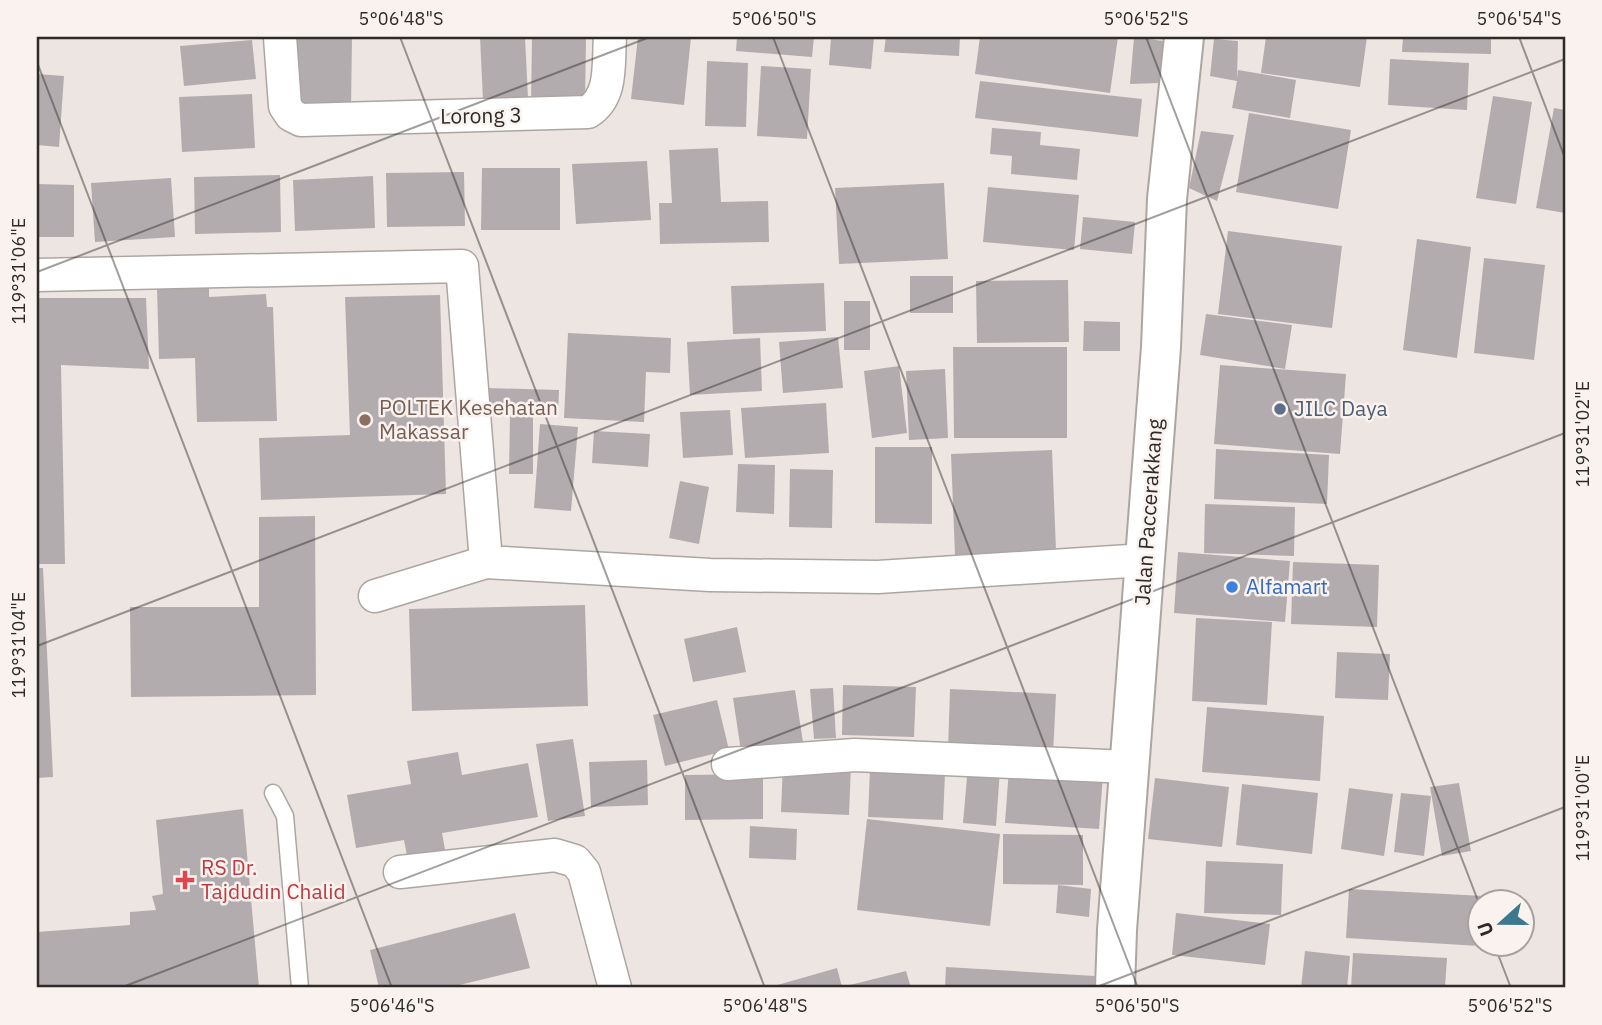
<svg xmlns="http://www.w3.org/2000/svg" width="1602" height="1025" viewBox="0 0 1602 1025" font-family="'IBM Plex Sans',sans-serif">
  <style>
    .building { fill: #b3acaf }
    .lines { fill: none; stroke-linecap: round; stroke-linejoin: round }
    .service-casing { stroke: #aca6a2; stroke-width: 19 }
    .minor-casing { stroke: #aca6a2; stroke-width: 35 }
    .secondary-casing { stroke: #aca6a2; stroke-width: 42 }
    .service { stroke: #fff; stroke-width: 16 }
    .minor { stroke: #fff; stroke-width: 32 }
    .secondary { stroke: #fff; stroke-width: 38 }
    .ticks { fill: none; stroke: #2d2b29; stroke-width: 2; stroke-opacity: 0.45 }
    .service-dot { fill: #5c6f8a; stroke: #f9f2ee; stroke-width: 2.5 }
    .education-dot { fill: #8d6e63; stroke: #f9f2ee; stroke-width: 2.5 }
    .shop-dot { fill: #3f7fe0; stroke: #f9f2ee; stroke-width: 2.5 }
    .health-dot { fill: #e0444e; stroke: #f9f2ee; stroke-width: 2.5 }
    .labels { text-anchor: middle; stroke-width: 5; stroke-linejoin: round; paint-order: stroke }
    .street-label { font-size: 21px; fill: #2d2b29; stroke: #f9f2ee }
    .education-label { font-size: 21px; fill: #785e54; stroke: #f9f2ee; text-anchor: start }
    .service-label { font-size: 21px; fill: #4e5e75; stroke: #f9f2ee; text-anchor: start }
    .shop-label { font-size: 21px; fill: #366cbe; stroke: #f9f2ee; text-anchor: start }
    .health-label { font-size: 21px; fill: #be3a42; stroke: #f9f2ee; text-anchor: start }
    .neatline { fill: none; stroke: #2d2b29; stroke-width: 2.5 }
    .ticks-label { font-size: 18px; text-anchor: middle; fill: #2d2b29 }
  </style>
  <rect width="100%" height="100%" fill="#ece5e1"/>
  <!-- building -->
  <g class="building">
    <path d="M 291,37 L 352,37 L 351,108 L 290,107 Z"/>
    <path d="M 480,37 L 525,37 L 528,98 L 483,100 Z"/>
    <path d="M 532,37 L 586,37 L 585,107 L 531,106 Z"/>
    <path d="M 638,37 L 691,37 L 684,105 L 631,99 Z"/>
    <path d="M 737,37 L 814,37 L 812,57 L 736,51 Z"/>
    <path d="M 831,37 L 874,37 L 871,69 L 829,65 Z"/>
    <path d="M 886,37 L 960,37 L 959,56 L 884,52 Z"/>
    <path d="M 980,37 L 1118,37 L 1110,93 L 975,74 Z"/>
    <path d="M 1134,37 L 1163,41 L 1159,83 L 1130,84 Z"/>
    <path d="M 1266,37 L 1367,37 L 1360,87 L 1261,73 Z"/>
    <path d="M 1403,37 L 1491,37 L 1491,54 L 1402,52 Z"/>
    <path d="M 1214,39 L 1238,41 L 1237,78 L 1238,70 L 1296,80 L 1290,118 L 1232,108 L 1237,81 L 1210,76 Z"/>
    <path d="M 252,40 L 256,79 L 184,86 L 180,46 Z"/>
    <path d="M 1390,59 L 1469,63 L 1467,110 L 1388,105 Z"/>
    <path d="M 707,61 L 748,63 L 746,127 L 705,126 Z"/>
    <path d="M 761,66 L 811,69 L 807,139 L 757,136 Z"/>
    <path d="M 37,74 L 64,76 L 59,147 L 37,145 Z"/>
    <path d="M 980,81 L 1142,99 L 1138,137 L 975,118 Z"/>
    <path d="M 252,94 L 255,148 L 182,152 L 179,97 Z"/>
    <path d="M 1493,96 L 1532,102 L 1516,204 L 1476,198 Z"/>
    <path d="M 1554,108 L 1565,110 L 1565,213 L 1536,208 Z"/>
    <path d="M 1249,113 L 1351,130 L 1338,209 L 1236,192 Z"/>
    <path d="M 992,128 L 1041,132 L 1040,145 L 1080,149 L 1077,180 L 1011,174 L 1012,156 L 990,154 Z"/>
    <path d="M 1201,131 L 1234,135 L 1217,201 L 1189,188 Z"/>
    <path d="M 718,148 L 721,202 L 768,201 L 769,242 L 660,244 L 659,203 L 672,203 L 669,150 Z"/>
    <path d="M 647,161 L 651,220 L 576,224 L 572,164 Z"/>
    <path d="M 482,168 L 560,168 L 560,230 L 481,230 Z"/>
    <path d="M 464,172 L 465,226 L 387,227 L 386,173 Z"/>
    <path d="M 280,175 L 281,232 L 195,234 L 194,177 Z"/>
    <path d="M 373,176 L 375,228 L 295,231 L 293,180 Z"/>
    <path d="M 171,178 L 175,237 L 95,242 L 91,183 Z"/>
    <path d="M 944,183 L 948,259 L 839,264 L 835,188 Z"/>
    <path d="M 37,184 L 74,185 L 74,237 L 37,237 Z"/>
    <path d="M 988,187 L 1079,195 L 1074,250 L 983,242 Z"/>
    <path d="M 1083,217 L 1135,222 L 1132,254 L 1080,249 Z"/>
    <path d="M 1228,231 L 1342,246 L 1332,328 L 1218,314 Z"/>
    <path d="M 1417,239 L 1471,247 L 1457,358 L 1403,350 Z"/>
    <path d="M 1484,258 L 1545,265 L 1534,360 L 1474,353 Z"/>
    <rect x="910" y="276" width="43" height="37"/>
    <path d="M 1068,280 L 1069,342 L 977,343 L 976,281 Z"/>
    <path d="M 824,283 L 826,331 L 733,334 L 731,286 Z"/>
    <path d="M 209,285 L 209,297 L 266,294 L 267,307 L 273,307 L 277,421 L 197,422 L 195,358 L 159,359 L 157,287 Z"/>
    <path d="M 440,295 L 446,494 L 261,500 L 259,438 L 350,435 L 345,297 Z"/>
    <path d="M 37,298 L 146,298 L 149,369 L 61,365 L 65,564 L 37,564 Z"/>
    <rect x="844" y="301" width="26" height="49"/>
    <path d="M 1206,314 L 1292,325 L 1285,369 L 1200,355 Z"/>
    <path d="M 1084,321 L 1120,322 L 1120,351 L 1083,351 Z"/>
    <path d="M 568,333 L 671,338 L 670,373 L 646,372 L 644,422 L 564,418 Z"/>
    <path d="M 838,337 L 843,388 L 783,393 L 779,342 Z"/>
    <path d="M 760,338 L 762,391 L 690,395 L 687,342 Z"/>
    <path d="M 953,347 L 1067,347 L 1067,438 L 954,438 Z"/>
    <path d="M 1220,365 L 1346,374 L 1340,454 L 1214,444 Z"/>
    <path d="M 899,366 L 907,433 L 872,438 L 864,371 Z"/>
    <path d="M 945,369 L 948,438 L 909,440 L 906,371 Z"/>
    <path d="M 487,388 L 559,390 L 558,413 L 486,412 Z"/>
    <path d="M 826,403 L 829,453 L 745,458 L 741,408 Z"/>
    <path d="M 730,410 L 733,455 L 683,458 L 680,412 Z"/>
    <path d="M 510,415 L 533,415 L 533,474 L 509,474 Z"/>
    <path d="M 540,424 L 578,427 L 571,511 L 534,508 Z"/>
    <path d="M 594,431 L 650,434 L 648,467 L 592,463 Z"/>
    <path d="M 875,447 L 932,447 L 932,524 L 875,523 Z"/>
    <path d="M 1216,449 L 1329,455 L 1327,504 L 1214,499 Z"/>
    <path d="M 1052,450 L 1056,551 L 955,555 L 951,454 Z"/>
    <path d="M 738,464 L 775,465 L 774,514 L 736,512 Z"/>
    <path d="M 790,469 L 833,470 L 832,528 L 789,527 Z"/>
    <path d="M 680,481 L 709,487 L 699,544 L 669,538 Z"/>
    <path d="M 1205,504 L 1295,507 L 1294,556 L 1204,553 Z"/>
    <path d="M 315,516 L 316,695 L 131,697 L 130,607 L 259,607 L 259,517 Z"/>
    <path d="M 1178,552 L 1290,561 L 1285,622 L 1174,613 Z"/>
    <path d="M 1293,562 L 1379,565 L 1377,627 L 1291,624 Z"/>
    <path d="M 37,568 L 43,568 L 53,777 L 37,778 Z"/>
    <path d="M 585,605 L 588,706 L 412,711 L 409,609 Z"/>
    <path d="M 1196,618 L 1272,622 L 1267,705 L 1192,701 Z"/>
    <path d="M 737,627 L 746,672 L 693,682 L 684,639 Z"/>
    <path d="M 1337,652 L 1390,654 L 1388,700 L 1335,698 Z"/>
    <path d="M 843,685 L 916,687 L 914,737 L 842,735 Z"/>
    <path d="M 833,688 L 836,738 L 814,739 L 810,689 Z"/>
    <path d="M 950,689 L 1056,694 L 1053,755 L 948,751 Z"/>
    <path d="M 795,690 L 804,749 L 742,758 L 733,698 Z"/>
    <path d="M 717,700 L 729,750 L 665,766 L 653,715 Z"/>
    <path d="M 1207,707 L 1324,716 L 1320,781 L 1202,772 Z"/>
    <path d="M 573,739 L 585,816 L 548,821 L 536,744 Z"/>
    <path d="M 458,752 L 462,775 L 528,763 L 538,817 L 442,833 L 446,855 L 408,861 L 404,840 L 356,848 L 347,795 L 411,784 L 407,761 Z"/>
    <path d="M 647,760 L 648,805 L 591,807 L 589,762 Z"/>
    <path d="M 783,763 L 851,765 L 849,815 L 781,812 Z"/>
    <path d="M 968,766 L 1000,769 L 996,826 L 963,823 Z"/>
    <path d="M 1009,768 L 1103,775 L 1099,829 L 1005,823 Z"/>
    <path d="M 870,769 L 945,773 L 943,820 L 868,817 Z"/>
    <path d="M 763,774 L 763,819 L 685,820 L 685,775 Z"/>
    <path d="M 1155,778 L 1229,787 L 1222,847 L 1148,839 Z"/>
    <path d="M 1459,783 L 1471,851 L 1442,856 L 1430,787 Z"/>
    <path d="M 1242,784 L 1318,793 L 1312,854 L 1236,845 Z"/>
    <path d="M 1349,788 L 1393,794 L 1384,856 L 1341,849 Z"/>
    <path d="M 1401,793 L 1431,796 L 1424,856 L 1394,852 Z"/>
    <path d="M 243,809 L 259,988 L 37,988 L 37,932 L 130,925 L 130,912 L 156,910 L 152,896 L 163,894 L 156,820 Z"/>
    <path d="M 867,819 L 1000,834 L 990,926 L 857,910 Z"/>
    <path d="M 750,826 L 797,829 L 796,860 L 749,858 Z"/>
    <path d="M 1003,834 L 1083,835 L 1083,885 L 1003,884 Z"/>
    <path d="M 1206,861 L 1283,864 L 1281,915 L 1204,913 Z"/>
    <path d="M 1058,885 L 1091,889 L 1089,917 L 1056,913 Z"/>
    <path d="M 1349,889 L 1522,898 L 1522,902 L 1480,902 L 1480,946 L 1346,938 Z"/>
    <path d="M 515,913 L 530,968 L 447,988 L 379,988 L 370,950 Z"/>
    <path d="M 1176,913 L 1270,924 L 1265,965 L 1172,955 Z"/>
    <path d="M 1305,951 L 1350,956 L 1347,988 L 1301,988 Z"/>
    <path d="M 1353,953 L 1447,958 L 1445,988 L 1351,988 Z"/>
    <path d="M 946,967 L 1095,976 L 1094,988 L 945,988 Z"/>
    <path d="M 837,968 L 842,987 L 906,971 L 911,988 L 767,988 Z"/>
  </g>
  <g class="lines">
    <defs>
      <path id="service" d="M 273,793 L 285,816 L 300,988"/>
      <g id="minor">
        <path d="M 280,37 L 285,106 L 291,115 L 301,120 L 588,112 C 613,96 608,64 610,37"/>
        <path d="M 37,275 L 462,266 L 486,562 L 710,575 L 878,577 L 1145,560"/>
        <path d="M 375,596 L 486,562"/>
        <path d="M 728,764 L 855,755 L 1129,767"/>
        <path d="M 400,872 L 555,855 L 575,861 L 584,872 L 615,988"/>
      </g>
      <path id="secondary" d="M 1115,988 L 1117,930 L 1161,347 L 1167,199 L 1184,37"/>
    </defs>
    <!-- service casing -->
    <use href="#service" class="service-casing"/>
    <!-- minor casing -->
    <use href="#minor" class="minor-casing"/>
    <!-- secondary casing -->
    <use href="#secondary" class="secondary-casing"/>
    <!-- service -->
    <use href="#service" class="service"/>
    <!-- minor -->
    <use href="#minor" class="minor"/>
    <!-- secondary -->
    <use href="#secondary" class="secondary"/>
  </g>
  <!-- ticks -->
  <path class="ticks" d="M 400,37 L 765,988M 773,37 L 1138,988M 1146,37 L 1480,906M 1519,37 L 1565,158M 37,62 L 392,988M 37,272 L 650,37M 37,646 L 1565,59M 1494,944 L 1511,988M 120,988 L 1565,433M 1094,988 L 1565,807"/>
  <!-- markers -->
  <circle class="service-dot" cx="1280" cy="409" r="7"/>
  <circle class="education-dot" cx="365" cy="420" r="7"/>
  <circle class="shop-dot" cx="1232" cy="587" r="7"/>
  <path class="health-dot" d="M181.5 869.5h7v7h7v7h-7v7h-7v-7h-7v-7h7z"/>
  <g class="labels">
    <!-- street labels -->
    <g class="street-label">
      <text transform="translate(481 116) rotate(-1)" y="7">Lorong 3</text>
      <text transform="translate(1149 512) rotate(-86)" y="7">Jalan Paccerakkang</text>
    </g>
    <!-- education labels -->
    <g class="education-label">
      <text x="379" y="415">POLTEK Kesehatan<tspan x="379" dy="24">Makassar</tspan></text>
    </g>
    <!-- service labels -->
    <g class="service-label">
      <text x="1294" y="416">JILC Daya</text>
    </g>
    <!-- shop labels -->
    <g class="shop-label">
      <text x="1246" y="594">Alfamart</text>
    </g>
    <!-- health labels -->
    <g class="health-label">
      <text x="201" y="875">RS Dr.<tspan x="201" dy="24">Tajdudin Chalid</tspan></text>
    </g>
  </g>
  <!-- border -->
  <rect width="1602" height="1025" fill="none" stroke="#f9f2ee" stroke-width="77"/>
  <!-- north arrow -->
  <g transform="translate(1501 923) rotate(249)"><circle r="33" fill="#f9f2ee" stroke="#a7a29f" stroke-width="2"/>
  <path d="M0-5L12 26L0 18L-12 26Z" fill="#3c788f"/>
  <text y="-10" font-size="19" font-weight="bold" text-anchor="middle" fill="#2d2b29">U</text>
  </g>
  <rect x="38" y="38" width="1526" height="948" class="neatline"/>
  <g class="ticks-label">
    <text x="401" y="25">5°06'48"S</text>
    <text x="774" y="25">5°06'50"S</text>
    <text x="1146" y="25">5°06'52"S</text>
    <text x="1519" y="25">5°06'54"S</text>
    <text transform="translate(19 271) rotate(-90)" y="6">119°31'06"E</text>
    <text transform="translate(1583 434) rotate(-90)" y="6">119°31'02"E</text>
    <text transform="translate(19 645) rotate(-90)" y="6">119°31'04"E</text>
    <text transform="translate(1583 808) rotate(-90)" y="6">119°31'00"E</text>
    <text x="392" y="1012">5°06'46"S</text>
    <text x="765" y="1012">5°06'48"S</text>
    <text x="1137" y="1012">5°06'50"S</text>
    <text x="1510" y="1012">5°06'52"S</text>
  </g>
</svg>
